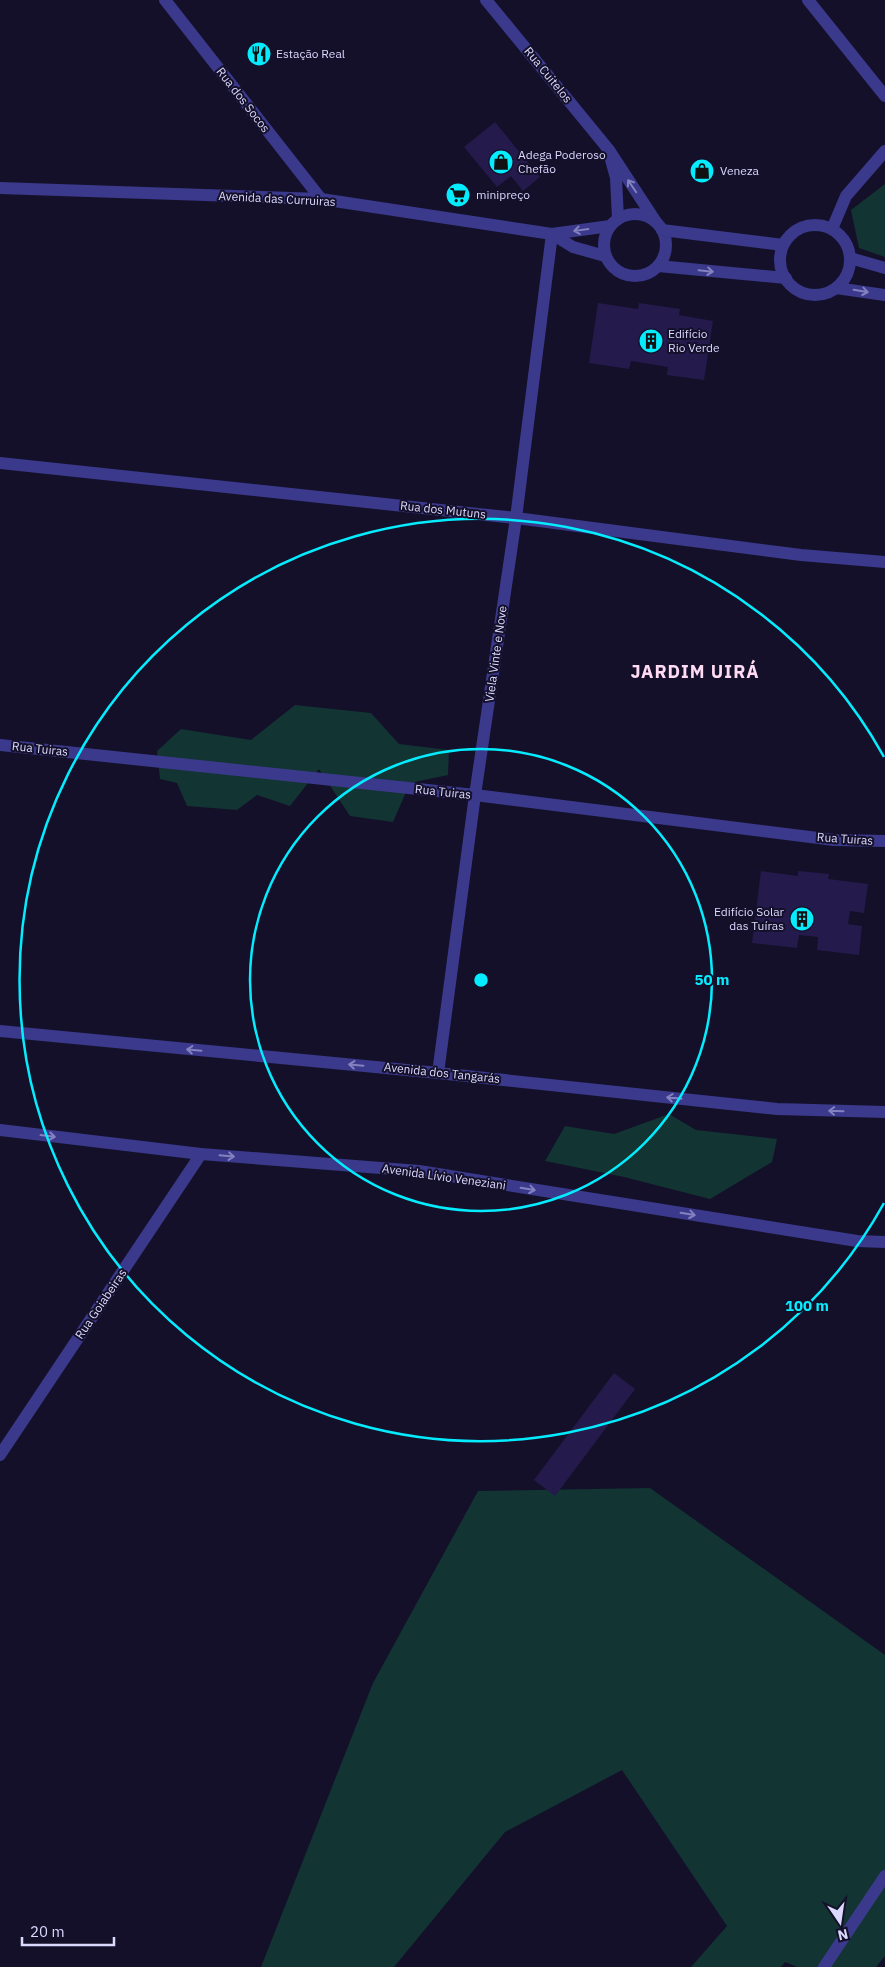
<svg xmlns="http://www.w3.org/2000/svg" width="885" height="1967" viewBox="0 0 885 1967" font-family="'IBM Plex Sans',sans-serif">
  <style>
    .green { fill: #123432 }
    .building { fill: #241b4c }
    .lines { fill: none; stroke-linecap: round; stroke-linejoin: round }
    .service { stroke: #3a398b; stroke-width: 12 }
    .minor { stroke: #3a398b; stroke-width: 12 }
    .oneway { stroke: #8381bf }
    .ring { fill: none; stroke: #05ecff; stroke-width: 2.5 }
    .labels { text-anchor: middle; stroke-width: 4; stroke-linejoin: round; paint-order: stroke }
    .poi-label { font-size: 12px; fill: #dcd9ff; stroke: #14102a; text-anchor: start }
    .street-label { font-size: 12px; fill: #dcd9ff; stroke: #14102a }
    .district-label { font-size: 18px; font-weight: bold; letter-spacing: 1px; fill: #ffdbf3; stroke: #14102a }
    .centre { fill: #05ecff; stroke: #14102a; stroke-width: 2.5 }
    .ring-label { font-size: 15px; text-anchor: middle; font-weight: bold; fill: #05ecff; stroke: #14102a; stroke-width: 4; stroke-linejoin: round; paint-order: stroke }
  </style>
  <rect width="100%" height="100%" fill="#14102a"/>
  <!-- green -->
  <g class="green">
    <path d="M 885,184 L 885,257 L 859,248 L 851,210 Z"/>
    <path d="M 295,705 L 371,713 L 399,744 L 449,750 L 448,775 L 410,783 L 393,822 L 350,816 L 319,769 L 290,806 L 257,795 L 237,810 L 187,806 L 177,783 L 160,779 L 157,751 L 181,729 L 251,740 Z"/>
    <path d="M 669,1114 L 696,1130 L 777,1139 L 772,1162 L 710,1199 L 624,1177 L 545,1161 L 565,1126 L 614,1134 Z"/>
    <path d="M 650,1488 L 885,1655 L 885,1956 L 876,1967 L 797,1967 L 785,1962 L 781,1967 L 691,1967 L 727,1926 L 622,1770 L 505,1832 L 394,1967 L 261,1967 L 373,1683 L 478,1491 Z"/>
  </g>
  <!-- building -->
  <g class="building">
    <path d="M 495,122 L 540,177 L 523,191 L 511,176 L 497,187 L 464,147 Z"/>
    <path d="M 598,303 L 638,309 L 639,303 L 680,309 L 679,315 L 713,321 L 704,380 L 667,375 L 668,367 L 631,361 L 629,369 L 589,363 Z"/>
    <path d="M 761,871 L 798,876 L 798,871 L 829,874 L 828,879 L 868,884 L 864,913 L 850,911 L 848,924 L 862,926 L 859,955 L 817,950 L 818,937 L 799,935 L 797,948 L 752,943 Z"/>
    <path d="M 614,1373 L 635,1389 L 555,1496 L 534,1480 Z"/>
  </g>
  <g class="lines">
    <!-- service -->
    <path class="service" d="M 438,1073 L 475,795 L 516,518 L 552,234"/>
    <!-- minor -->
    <g class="minor">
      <path d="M 165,0 L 321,199"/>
      <path d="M 486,0 L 609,150 L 656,222"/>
      <path d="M 808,0 L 885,96"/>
      <path d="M 611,160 L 616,178 L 618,219"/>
      <path d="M 0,188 L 321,199 L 552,234 L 610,226"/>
      <circle cx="635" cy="245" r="31"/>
      <circle cx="815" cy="260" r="35"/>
      <path d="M 832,229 L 846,196 L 885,151"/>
      <path d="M 662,230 L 783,245"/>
      <path d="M 552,234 L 573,247 L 605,256"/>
      <path d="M 850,258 L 885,268"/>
      <path d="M 658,266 L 786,278"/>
      <path d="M 836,288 L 885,295"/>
      <path d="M 0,463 L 516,518 L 801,555 L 885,562"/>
      <path d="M 0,745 L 475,795 L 834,840 L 885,841"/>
      <path d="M 0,1031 L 438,1073 L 777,1109 L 885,1112"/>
      <path d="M 0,1130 L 201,1154 L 419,1171 L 857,1241 L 885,1242"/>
      <path d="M 0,1455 L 201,1154"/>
      <path d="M 824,1967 L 885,1876"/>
    </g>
  </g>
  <!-- one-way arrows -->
  <defs><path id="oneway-shaft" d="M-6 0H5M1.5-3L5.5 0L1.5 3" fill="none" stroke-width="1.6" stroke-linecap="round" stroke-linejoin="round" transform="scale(1.25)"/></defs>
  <g class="oneway">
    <use href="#oneway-shaft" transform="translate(632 186) rotate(-124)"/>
    <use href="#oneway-shaft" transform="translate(581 230) rotate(172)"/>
    <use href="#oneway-shaft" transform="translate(706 271) rotate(6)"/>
    <use href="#oneway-shaft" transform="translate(861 291) rotate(9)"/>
    <use href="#oneway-shaft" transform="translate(194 1050) rotate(-175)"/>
    <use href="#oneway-shaft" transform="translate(356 1065) rotate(-175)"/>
    <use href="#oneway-shaft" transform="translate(674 1098) rotate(-174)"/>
    <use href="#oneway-shaft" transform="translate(836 1111) rotate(-178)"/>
    <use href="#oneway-shaft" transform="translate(48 1136) rotate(7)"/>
    <use href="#oneway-shaft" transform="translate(227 1156) rotate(5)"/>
    <use href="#oneway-shaft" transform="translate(528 1189) rotate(9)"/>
    <use href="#oneway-shaft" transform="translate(688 1214) rotate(9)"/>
  </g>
  <!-- distance rings -->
  <g class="ring">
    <circle cx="481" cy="980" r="231"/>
    <path d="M884 1203A461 461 0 1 1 884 757"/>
  </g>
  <!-- icons -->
  <defs>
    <symbol id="restaurant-disc" viewBox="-11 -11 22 22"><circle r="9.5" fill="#05ecff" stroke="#14102a"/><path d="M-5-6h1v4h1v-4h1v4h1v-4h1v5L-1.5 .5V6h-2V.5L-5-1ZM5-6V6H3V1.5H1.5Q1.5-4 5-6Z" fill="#111"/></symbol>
    <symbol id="shop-disc" viewBox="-11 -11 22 22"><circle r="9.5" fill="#05ecff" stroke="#14102a"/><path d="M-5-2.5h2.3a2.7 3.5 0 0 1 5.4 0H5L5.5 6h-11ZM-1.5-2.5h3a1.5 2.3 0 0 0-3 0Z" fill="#111"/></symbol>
    <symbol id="supermarket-disc" viewBox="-11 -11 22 22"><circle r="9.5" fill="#05ecff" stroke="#14102a"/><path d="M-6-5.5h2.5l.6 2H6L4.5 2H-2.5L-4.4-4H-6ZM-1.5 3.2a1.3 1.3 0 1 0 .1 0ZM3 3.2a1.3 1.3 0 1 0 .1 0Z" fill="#111"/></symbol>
    <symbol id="building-disc" viewBox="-11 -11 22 22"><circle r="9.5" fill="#05ecff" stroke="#14102a"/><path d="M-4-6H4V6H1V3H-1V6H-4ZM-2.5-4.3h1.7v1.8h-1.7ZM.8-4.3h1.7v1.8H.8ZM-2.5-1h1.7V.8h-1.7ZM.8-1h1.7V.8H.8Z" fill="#111"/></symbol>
  </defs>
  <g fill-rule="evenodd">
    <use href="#restaurant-disc" x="245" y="40" width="28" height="28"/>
    <use href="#shop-disc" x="487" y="148" width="28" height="28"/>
    <use href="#shop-disc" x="688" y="157" width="28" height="28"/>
    <use href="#supermarket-disc" x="444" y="181" width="28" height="28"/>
    <use href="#building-disc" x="637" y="327" width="28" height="28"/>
    <use href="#building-disc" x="788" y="905" width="28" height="28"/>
  </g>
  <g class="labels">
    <!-- poi labels -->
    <g class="poi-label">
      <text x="276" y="58">Estação Real</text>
      <text x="518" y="159">Adega Poderoso<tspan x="518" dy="14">Chefão</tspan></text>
      <text x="720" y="175">Veneza</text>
      <text x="476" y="199">minipreço</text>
      <text x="668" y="338">Edifício<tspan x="668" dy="14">Rio Verde</tspan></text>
      <text x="784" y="916" text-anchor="end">Edifício Solar<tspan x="784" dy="14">das Tuíras</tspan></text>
    </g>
    <!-- street labels -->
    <g class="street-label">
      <text transform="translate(548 75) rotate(51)" y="4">Rua Cuitelos</text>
      <text transform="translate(243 100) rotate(52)" y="4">Rua dos Socos</text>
      <text transform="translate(277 199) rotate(3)" y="4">Avenida das Curruiras</text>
      <text transform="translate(443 510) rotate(6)" y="4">Rua dos Mutuns</text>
      <text transform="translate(496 654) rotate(-82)" y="4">Viela Vinte e Nove</text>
      <text transform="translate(40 749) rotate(6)" y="4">Rua Tuiras</text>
      <text transform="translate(443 792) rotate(6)" y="4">Rua Tuiras</text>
      <text transform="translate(845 839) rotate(4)" y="4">Rua Tuiras</text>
      <text transform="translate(442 1073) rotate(6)" y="4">Avenida dos Tangarás</text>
      <text transform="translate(444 1177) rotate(8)" y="4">Avenida Lívio Veneziani</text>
      <text transform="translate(101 1304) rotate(-56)" y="4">Rua Goiabeiras</text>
    </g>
    <!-- district labels -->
    <g class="district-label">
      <text x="695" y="678">JARDIM UIRÁ</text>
    </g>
  </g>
  <circle cx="481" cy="980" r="8" class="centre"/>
  <g class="ring-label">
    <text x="712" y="985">50 m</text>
    <text x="807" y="1311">100 m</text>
  </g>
  <!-- north arrow -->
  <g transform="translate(840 1922) rotate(167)" stroke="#14102a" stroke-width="4" paint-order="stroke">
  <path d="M0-4L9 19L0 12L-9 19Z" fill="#dcd9ff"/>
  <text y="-8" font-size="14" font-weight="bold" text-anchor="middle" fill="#dcd9ff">N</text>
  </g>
  <!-- scale -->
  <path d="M22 1937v8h92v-8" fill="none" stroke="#dcd9ff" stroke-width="2.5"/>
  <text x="30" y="1937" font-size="15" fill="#dcd9ff" stroke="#14102a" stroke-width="4" paint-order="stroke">20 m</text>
</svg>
